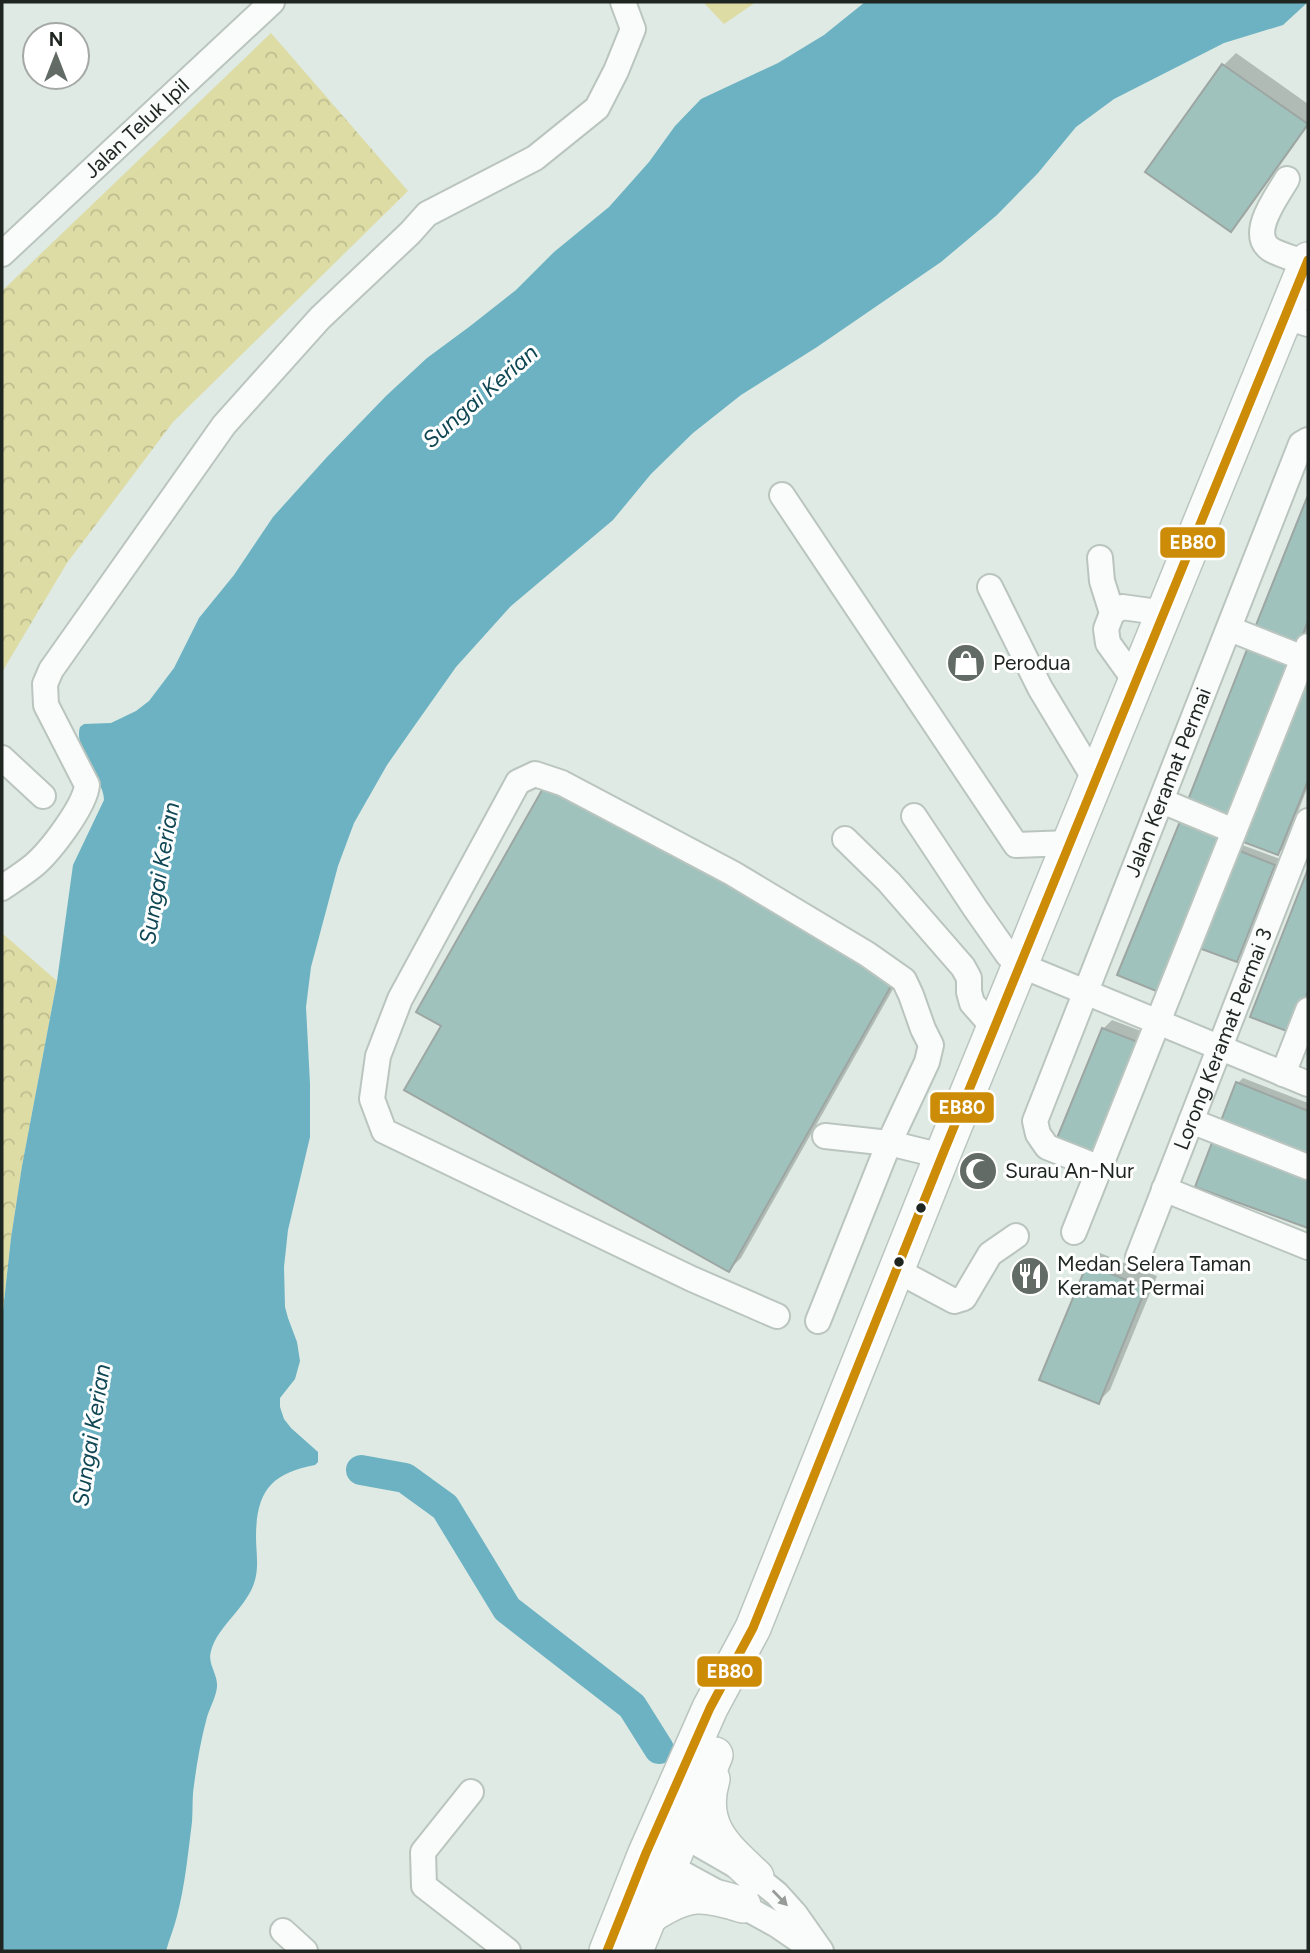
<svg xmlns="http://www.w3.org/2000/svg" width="1310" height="1953" viewBox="0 0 1310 1953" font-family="Figtree,sans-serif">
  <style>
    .green { fill: #dedca5 }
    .forest { fill: url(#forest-crowns) }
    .water { fill: #6cb2c2 }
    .shadow { fill: #0003 }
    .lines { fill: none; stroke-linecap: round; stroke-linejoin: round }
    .river { stroke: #6cb2c2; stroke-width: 30 }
    .building { fill: #a0c2bd; stroke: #9da6a3; stroke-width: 2 }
    .minor-casing { stroke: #bbc5bf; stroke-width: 28 }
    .highway-casing { stroke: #bbc5bf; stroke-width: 38 }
    .minor { stroke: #fafcfb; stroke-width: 24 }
    .highway { stroke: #fafcfb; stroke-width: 35 }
    .bus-1-casing { stroke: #fff; stroke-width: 14 }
    .bus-1 { stroke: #cc8c07; stroke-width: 9 }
    .oneway { fill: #979c99 }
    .bus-dot { fill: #1f2622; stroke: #fff; stroke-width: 2.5 }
    .labels { text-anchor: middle; stroke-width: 6; stroke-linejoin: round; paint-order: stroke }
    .street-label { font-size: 21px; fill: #1f2622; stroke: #fff }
    .poi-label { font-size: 21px; fill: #1f2622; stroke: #fff; text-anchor: start }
    .water-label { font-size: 23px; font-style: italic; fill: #104755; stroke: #fff }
    .line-badge { stroke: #fff; stroke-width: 2.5 }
    .badge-label { font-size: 19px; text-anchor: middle; font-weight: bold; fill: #fff }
  </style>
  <defs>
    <pattern id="forest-crowns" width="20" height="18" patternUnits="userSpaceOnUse" patternTransform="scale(1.75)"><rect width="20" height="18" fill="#dedca5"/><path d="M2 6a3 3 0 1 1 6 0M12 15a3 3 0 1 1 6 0" fill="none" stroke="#bebd8e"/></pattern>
  </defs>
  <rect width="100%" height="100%" fill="#deeae3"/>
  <!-- green -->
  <path class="green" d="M 703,2 L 756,2 L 724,24 Z"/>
  <!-- forest -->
  <g class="forest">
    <path d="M 271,33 L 408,191 L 173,422 L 67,563 L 2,672 L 2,291 Z"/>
    <path d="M 2,933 L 57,981 L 22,1166 L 11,1238 L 2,1320 Z"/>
  </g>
  <!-- water -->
  <path class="water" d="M 865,2 L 1308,2 L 1283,25 L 1224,43 L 1114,99 L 1076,127 L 1038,173 L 997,215 L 941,262 L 817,347 L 741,395 L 693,433 L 651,474 L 613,520 L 511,606 L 456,667 L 415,725 L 387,765 L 354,823 L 338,866 L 311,967 L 306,1007 L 310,1084 L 310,1137 L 288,1230 L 284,1267 L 285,1307 L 288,1318 L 297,1342 L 300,1361 L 295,1379 L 280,1398 L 280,1407 L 284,1419 L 291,1428 L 318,1452 L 318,1462 L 315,1465 C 271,1473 256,1492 256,1537 C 256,1551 259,1566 255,1580 C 248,1607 218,1625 211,1651 C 207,1664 218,1674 217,1687 C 216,1697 210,1707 207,1717 C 201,1739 197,1762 194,1785 C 192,1797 193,1809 192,1822 C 188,1853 185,1886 177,1916 C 174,1928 169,1940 166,1951 L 2,1951 L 2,1320 L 11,1238 L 22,1166 L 57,981 L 73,865 L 104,800 C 104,779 73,750 80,727 L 84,724 L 111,723 L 136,711 L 149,701 L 174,668 L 199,618 L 234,575 L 273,517 L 327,457 L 386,396 L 427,358 L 469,327 L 516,290 L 554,252 L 609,207 L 649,162 L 675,126 L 701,99 L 778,63 L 824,35 Z"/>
  <!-- shadow -->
  <g class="shadow">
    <path d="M 1236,53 L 1308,104 L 1308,126 L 1243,217 L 1231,229 L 1148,171 L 1224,65 Z"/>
    <path d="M 1308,499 L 1308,632 L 1298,642 L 1256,629 Z"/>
    <path d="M 1308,671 L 1308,786 L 1284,848 L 1278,853 Z"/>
    <path d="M 559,772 L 906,966 L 741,1258 L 729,1270 L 444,1025 Z"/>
    <path d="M 1242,845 L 1280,859 L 1242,955 L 1236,960 L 1198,946 Z"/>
    <path d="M 1308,873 L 1308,996 L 1297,1025 L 1252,1016 Z"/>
    <path d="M 1112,1020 L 1146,1033 L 1100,1147 L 1103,1029 Z"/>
    <path d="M 1243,1078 L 1308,1103 L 1308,1159 L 1238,1083 Z"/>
    <path d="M 1100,1253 L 1157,1276 L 1110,1390 L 1098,1402 L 1088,1265 Z"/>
  </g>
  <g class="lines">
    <!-- river -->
    <path class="river" d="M 361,1470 L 405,1478 L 445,1507 L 507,1609 L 632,1706 L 659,1749"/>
  </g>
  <!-- building -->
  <g class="building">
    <path d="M 1222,64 L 1308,124 L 1231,232 L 1145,172 Z"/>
    <path d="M 1308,495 L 1308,621 L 1299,644 L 1254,630 Z"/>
    <path d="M 1248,647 L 1288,663 L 1233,817 L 1186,805 Z"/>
    <path d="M 1308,671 L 1308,781 L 1278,855 L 1238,840 Z"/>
    <path d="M 546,783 L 895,979 L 729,1272 L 404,1090 L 441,1026 L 416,1012 Z"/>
    <path d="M 1181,819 L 1220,834 L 1161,993 L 1117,975 Z"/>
    <path d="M 1235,849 L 1275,865 L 1237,962 L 1196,947 Z"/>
    <path d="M 1308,869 L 1308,991 L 1292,1033 L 1250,1017 Z"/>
    <path d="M 1102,1028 L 1138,1042 L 1091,1158 L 1055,1143 Z"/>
    <path d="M 1236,1082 L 1308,1111 L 1308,1160 L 1219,1126 Z"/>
    <path d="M 1213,1140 L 1308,1177 L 1308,1228 L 1195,1187 Z"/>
    <path d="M 1087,1264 L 1146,1288 L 1099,1404 L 1039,1380 Z"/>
  </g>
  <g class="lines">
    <defs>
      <g id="minor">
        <path d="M 1287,179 C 1278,195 1248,233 1270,249 C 1279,255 1297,259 1307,264"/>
        <path id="s1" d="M 2,254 L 272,2"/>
        <path d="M 1286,317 L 1308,324"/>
        <path d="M 782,495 L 1016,845 L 1070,843"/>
        <path d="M 1100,558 L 1102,581 L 1112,613"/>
        <path d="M 990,587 L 1040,688 L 1096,781"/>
        <path d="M 1230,629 L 1303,658"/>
        <path d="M 1136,682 L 1108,643 L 1106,629 L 1112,613 L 1122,607 L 1165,613"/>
        <path d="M 2,758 L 43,796"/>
        <path d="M 1162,801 L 1234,831"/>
        <path d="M 914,816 L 975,908 L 1008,955 L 1020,965 L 1308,1084"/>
        <path d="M 845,839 L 889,882 L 963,967 L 969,978 L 969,992 L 972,1003 L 994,1028"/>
        <path d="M 2,888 C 12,881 23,874 33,866 C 50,852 85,806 87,785 L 46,705 L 45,684 L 51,670 L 224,425 L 320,318 L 410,233 L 427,214 L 535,158 L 597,108 L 616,71 L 633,29 L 623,2"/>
        <path d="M 1283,1074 L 1308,1010"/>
        <path d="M 1191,1121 L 1308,1167"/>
        <path d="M 825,1136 L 889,1143 L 942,1156"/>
        <path id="s2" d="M 1100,1168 L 1047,1147 L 1038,1134 L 1035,1121 L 1301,444 L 1308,440"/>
        <path d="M 1164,1189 L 1308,1247"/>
        <path d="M 1074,1232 L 1308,646"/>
        <path id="s3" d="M 1138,1257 L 1308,821"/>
        <path d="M 896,1270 L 954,1301 L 964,1298 L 990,1254 L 1016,1236"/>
        <path d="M 777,1316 L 692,1279 L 384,1131 L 372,1099 L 378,1056 L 400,999 L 518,782 L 535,774 L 562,783 L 732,873 L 867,954 L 904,980 L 911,995 L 923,1029 L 931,1045 L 927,1062 L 889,1143 L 818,1321"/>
        <path d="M 471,1792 L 423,1852 L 424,1886 L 508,1951"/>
        <path d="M 669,1827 L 756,1877 L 777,1894 L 795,1914 L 821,1951"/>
        <path d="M 656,1859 L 777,1925 L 812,1949"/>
        <path d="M 283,1931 L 305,1951"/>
      </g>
      <g id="highway">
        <path d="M 712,1779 C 698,1826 725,1848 756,1877"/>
        <path d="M 651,1915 C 688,1891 702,1892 743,1905"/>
        <path d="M 607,1951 L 646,1853 L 710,1708 L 753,1628 L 942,1156 L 1308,260"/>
        <path d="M 635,1951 L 715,1755"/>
      </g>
    </defs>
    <!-- minor casing -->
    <use href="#minor" class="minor-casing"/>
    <!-- highway casing -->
    <use href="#highway" class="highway-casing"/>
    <!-- minor -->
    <use href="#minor" class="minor"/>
    <!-- highway -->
    <use href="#highway" class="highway"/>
    <defs>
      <path id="bus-1" d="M 607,1951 L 646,1853 L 710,1708 L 753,1628 L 942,1156 L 1308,260"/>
    </defs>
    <!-- bus-1 casing -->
    <use href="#bus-1" class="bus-1-casing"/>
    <!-- bus-1 -->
    <use href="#bus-1" class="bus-1"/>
  </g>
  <!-- one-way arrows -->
  <defs><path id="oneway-solid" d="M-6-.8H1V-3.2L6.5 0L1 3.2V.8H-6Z" transform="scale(1.75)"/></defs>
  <use class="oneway" href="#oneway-solid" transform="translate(780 1898) rotate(46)"/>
  <!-- icons -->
  <defs>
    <symbol id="shop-disc" viewBox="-11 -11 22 22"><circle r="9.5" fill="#626b66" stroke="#fff"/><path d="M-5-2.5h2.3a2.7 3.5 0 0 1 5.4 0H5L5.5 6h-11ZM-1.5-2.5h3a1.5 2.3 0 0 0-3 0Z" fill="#fff"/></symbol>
    <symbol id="mosque-disc" viewBox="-11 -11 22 22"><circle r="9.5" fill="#626b66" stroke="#fff"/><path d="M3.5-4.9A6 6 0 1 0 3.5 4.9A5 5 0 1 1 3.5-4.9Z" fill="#fff"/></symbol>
    <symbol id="restaurant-disc" viewBox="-11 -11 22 22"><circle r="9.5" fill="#626b66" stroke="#fff"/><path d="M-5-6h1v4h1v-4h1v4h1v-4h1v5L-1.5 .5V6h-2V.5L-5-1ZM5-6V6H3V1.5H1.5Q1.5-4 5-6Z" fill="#fff"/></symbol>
  </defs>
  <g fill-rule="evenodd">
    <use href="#shop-disc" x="944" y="641" width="44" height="44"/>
    <use href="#mosque-disc" x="956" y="1149" width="44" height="44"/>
    <use href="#restaurant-disc" x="1008" y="1254" width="44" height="44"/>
  </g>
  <!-- markers -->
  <g class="bus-dot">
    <circle cx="921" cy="1208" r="6"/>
    <circle cx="899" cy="1262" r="6"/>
  </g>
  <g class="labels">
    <!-- street labels -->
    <g class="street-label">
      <text dy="7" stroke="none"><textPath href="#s1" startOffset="184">Jalan Teluk Ipil</textPath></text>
      <text dy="7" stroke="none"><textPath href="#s2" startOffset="450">Jalan Keramat Permai</textPath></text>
      <text dy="7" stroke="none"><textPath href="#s3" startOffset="234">Lorong Keramat Permai 3</textPath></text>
    </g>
    <!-- poi labels -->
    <g class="poi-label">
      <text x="993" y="670">Perodua</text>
      <text x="1005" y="1178">Surau An-Nur</text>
      <text x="1057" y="1271">Medan Selera Taman<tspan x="1057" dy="24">Keramat Permai</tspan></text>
    </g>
    <!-- water labels -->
    <g class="water-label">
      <text transform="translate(480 396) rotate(-41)" y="8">Sungai Kerian</text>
      <text transform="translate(159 873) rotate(-80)" y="8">Sungai Kerian</text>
      <text transform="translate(91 1435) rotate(-81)" y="8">Sungai Kerian</text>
    </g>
  </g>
  <g class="line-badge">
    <rect x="1159" y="526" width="67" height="33" rx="7" fill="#cc8c07"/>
    <rect x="929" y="1091" width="66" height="33" rx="7" fill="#cc8c07"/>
    <rect x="696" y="1655" width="67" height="33" rx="7" fill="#cc8c07"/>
  </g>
  <g class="badge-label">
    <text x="1193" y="549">EB80</text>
    <text x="962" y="1114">EB80</text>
    <text x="730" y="1678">EB80</text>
  </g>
  <!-- border -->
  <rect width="1310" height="1953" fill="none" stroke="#1f2622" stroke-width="7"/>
  <!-- north arrow -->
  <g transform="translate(56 56)"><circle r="33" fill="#ffffff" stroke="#a5a8a7" stroke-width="2"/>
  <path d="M0-5L12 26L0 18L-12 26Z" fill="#626b66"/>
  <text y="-10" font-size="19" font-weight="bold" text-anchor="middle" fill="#1f2622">N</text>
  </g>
</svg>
